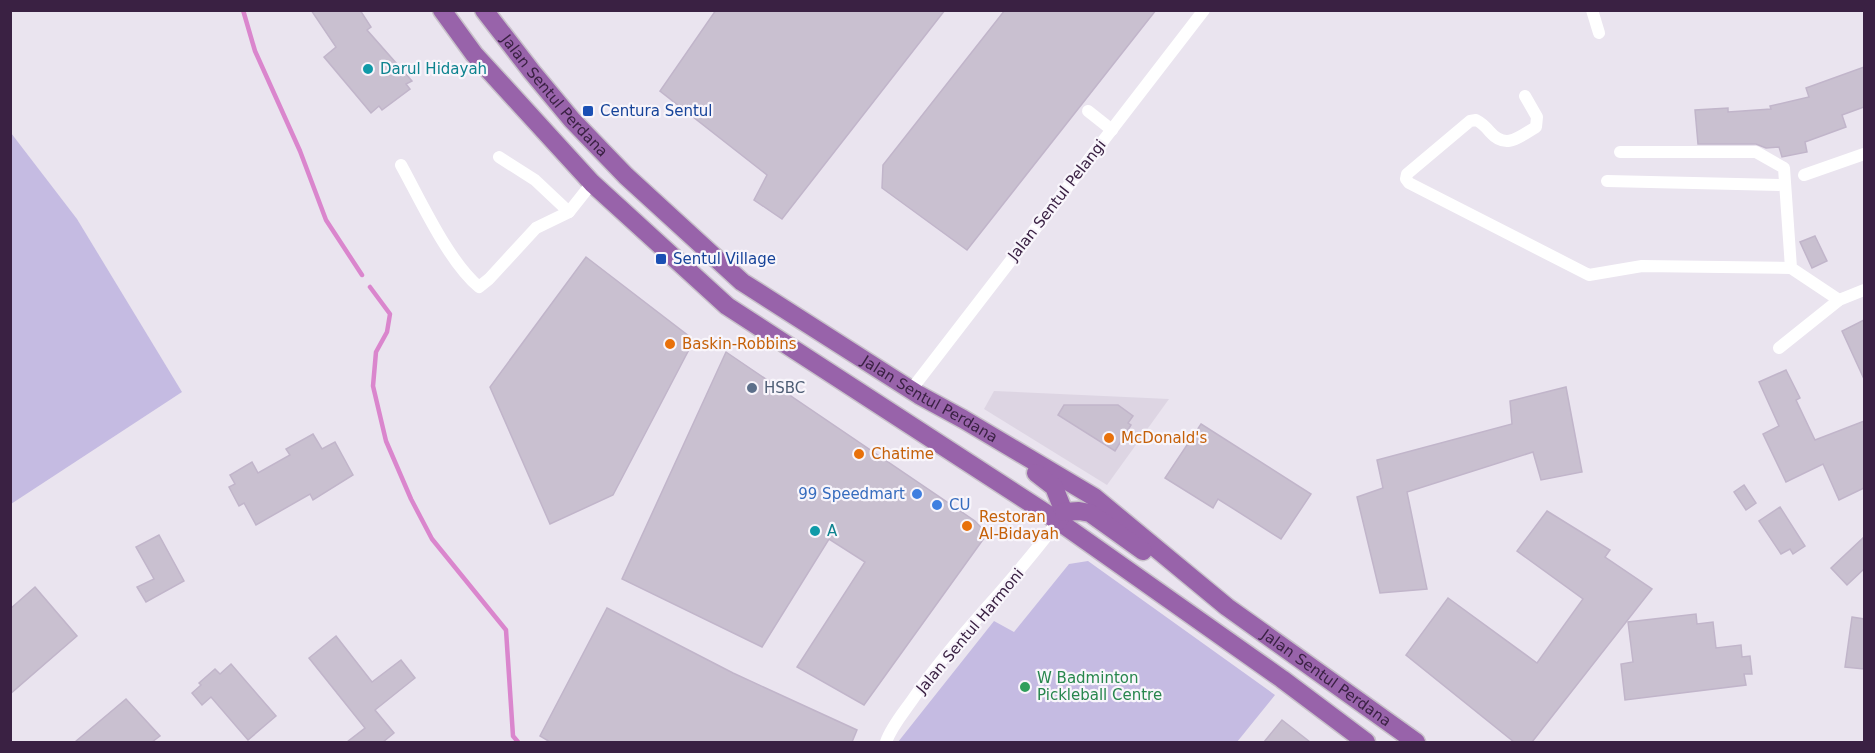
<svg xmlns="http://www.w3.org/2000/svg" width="1875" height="753" viewBox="0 0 1875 753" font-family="'DejaVu Sans',sans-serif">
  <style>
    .built { fill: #ddd5e3 }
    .green { fill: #c5bbe2 }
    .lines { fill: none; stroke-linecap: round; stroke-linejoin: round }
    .stream { stroke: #da86cd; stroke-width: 4.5 }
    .building { fill: #c9c0d0; stroke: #c1b5ca; stroke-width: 1.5 }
    .primary-casing { stroke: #c8c1ca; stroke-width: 21 }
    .street { stroke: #fff; stroke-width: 12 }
    .primary { stroke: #9863aa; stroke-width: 18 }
    .culture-dot { fill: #0f9aa8; stroke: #f8f5fb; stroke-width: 2 }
    .transit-dot { fill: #1a4fb4; stroke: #f8f5fb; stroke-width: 2 }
    .food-dot { fill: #e8710a; stroke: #f8f5fb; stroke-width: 2 }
    .service-dot { fill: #5c6f8a; stroke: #f8f5fb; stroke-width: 2 }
    .shop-dot { fill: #3f7fe0; stroke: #f8f5fb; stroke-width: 2 }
    .leisure-dot { fill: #2e9e5b; stroke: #f8f5fb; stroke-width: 2 }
    .labels { text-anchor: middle; stroke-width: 4.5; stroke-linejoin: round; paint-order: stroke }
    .culture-label { font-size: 15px; fill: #0d838f; stroke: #f8f5fb; text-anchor: start }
    .street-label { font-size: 15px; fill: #3a2143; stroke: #f8f5fb }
    .transit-label { font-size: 15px; fill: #164399; stroke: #f8f5fb; text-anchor: start }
    .food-label { font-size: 15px; fill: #c56008; stroke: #f8f5fb; text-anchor: start }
    .service-label { font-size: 15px; fill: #4e5e75; stroke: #f8f5fb; text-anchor: start }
    .shop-label { font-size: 15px; fill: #366cbe; stroke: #f8f5fb; text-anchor: end }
    .leisure-label { font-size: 15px; fill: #27864d; stroke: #f8f5fb; text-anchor: start }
  </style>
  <rect width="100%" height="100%" fill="#eae4ef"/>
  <!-- built -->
  <path class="built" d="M 994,391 L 1169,399 L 1107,485 L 984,409 Z"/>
  <!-- green -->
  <g class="green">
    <path d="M 11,133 L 77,219 L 182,392 L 11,504 Z"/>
    <path d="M 1088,561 L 1275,695 L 1237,742 L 898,742 L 994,621 L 1014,632 L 1069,564 Z"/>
  </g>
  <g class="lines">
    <!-- stream -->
    <g class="stream">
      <path d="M 243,10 L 255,51 L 300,151 L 326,220 L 362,275"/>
      <path d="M 370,287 L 390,314 L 387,332 L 376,352 L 373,386 L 386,441 L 411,499 L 432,539 L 506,630 L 513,736 L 518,742"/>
    </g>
  </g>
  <!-- building -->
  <g class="building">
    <path d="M 311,10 L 360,10 L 371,27 L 367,30 L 412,81 L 406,84 L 410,89 L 382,110 L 379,106 L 371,113 L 324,57 L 336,47 Z"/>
    <path d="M 716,10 L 945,10 L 782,219 L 754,200 L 767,175 L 660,91 Z"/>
    <path d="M 1005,10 L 1156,10 L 967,250 L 882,188 L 883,165 Z"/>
    <path d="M 1864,67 L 1864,107 L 1842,115 L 1846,127 L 1805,142 L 1807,152 L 1782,157 L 1779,147 L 1766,148 L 1756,144 L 1698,144 L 1695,110 L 1728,108 L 1728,112 L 1771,109 L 1770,106 L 1809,97 L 1806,88 Z"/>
    <path d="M 1815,236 L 1827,261 L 1812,268 L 1800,242 Z"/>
    <path d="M 586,257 L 694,340 L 613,495 L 550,524 L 490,387 Z"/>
    <path d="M 1864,320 L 1864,379 L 1842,331 Z"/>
    <path d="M 726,352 L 975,521 L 987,534 L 864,705 L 797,667 L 865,562 L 829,539 L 762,647 L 622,579 Z"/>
    <path d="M 1786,370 L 1800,398 L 1796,400 L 1815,440 L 1864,421 L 1864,488 L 1839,500 L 1823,464 L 1786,482 L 1763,434 L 1779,426 L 1759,382 Z"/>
    <path d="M 1566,387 L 1582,472 L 1541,480 L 1533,452 L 1407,492 L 1427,589 L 1380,593 L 1357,497 L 1383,488 L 1377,460 L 1512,424 L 1510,401 Z"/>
    <path d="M 1064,405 L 1118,405 L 1133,416 L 1128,423 L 1131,425 L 1115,451 L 1058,415 Z"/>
    <path d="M 1201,424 L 1311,494 L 1281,539 L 1218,499 L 1213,508 L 1165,478 Z"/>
    <path d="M 313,434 L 322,449 L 335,442 L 353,475 L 313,500 L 310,494 L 256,525 L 244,503 L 239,506 L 229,487 L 235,484 L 230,475 L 252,462 L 258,473 L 290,455 L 286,449 Z"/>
    <path d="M 1744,485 L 1756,503 L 1746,510 L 1734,492 Z"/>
    <path d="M 1780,507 L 1805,546 L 1793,554 L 1790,549 L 1781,554 L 1759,521 Z"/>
    <path d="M 1547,511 L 1610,550 L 1605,557 L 1652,589 L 1532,742 L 1514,742 L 1406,655 L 1448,598 L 1537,663 L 1583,599 L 1517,551 Z"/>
    <path d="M 159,535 L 184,581 L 146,602 L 137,587 L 154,579 L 136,547 Z"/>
    <path d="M 1864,537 L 1864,569 L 1847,585 L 1831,568 Z"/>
    <path d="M 35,587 L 77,636 L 10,694 L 10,609 Z"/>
    <path d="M 607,608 L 733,673 L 857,730 L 852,742 L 550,742 L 540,736 Z"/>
    <path d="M 1696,614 L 1697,624 L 1713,622 L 1716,648 L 1741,645 L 1742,657 L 1750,656 L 1752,674 L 1744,674 L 1746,685 L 1625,700 L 1621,664 L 1633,662 L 1628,622 Z"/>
    <path d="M 1852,617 L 1864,619 L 1864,669 L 1845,667 Z"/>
    <path d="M 336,636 L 372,682 L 401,660 L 415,678 L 375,710 L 394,733 L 383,742 L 347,742 L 365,728 L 309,658 Z"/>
    <path d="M 231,664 L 276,716 L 248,740 L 211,697 L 202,705 L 192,693 L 201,685 L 199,683 L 215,669 L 220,674 Z"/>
    <path d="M 126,699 L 160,736 L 152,742 L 75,742 Z"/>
    <path d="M 1282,720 L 1310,742 L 1264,742 Z"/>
  </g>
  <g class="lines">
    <defs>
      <g id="primary">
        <path d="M 442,10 L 474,54 L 592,183 L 727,306 L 1058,521 L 1282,679 L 1366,742"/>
        <path id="s1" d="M 484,10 L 532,72 L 572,120 L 626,176 L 742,282 L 919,395 L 963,419 L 1094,497 L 1227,607 L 1416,742"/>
        <path d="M 1036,473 L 1054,487 L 1064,512 L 1058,521"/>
        <path d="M 1064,512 L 1079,511 L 1090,513 L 1143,551"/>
      </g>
    </defs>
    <!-- primary casing -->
    <use href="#primary" class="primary-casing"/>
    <!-- street -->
    <g class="street">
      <path d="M 1592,10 L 1599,33"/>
      <path d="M 1525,96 L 1537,117 L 1536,127 C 1519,137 1506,150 1490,132 C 1486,127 1482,123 1476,120 L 1470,121 L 1407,174 L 1406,179 L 1409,183 L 1589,275 L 1642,266 L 1791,268"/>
      <path d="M 1088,111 L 1112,130"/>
      <path d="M 1620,152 L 1756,152 L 1784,168 L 1791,268 L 1839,300"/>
      <path d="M 499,157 L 535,180 L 569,212"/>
      <path d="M 401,165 C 421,201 448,261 479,287 L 489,279 L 536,228 L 569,212 L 592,183"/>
      <path d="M 1804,175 L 1864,154"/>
      <path d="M 1607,181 L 1785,185"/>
      <path d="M 1779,348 L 1839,300 L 1864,290"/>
      <path d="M 911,390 L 1204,10"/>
      <path d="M 886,742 C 892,725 905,711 915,696 C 958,634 1014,582 1058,521"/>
    </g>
    <!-- primary -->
    <use href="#primary" class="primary"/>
  </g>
  <!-- markers -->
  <g class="culture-dot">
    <circle cx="368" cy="69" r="6"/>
    <circle cx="815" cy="531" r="6"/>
  </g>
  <g class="transit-dot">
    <rect x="582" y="105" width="12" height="12" rx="3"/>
    <rect x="655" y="253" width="12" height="12" rx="3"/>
  </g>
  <g class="food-dot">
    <circle cx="670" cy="344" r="6"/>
    <circle cx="1109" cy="438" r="6"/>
    <circle cx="859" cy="454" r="6"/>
    <circle cx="967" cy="526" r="6"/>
  </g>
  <circle class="service-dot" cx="752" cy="388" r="6"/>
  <g class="shop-dot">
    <circle cx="917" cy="494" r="6"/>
    <circle cx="937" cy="505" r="6"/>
  </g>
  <circle class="leisure-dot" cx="1025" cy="687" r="6"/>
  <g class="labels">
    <!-- culture labels -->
    <g class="culture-label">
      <text x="380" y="74">Darul Hidayah</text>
      <text x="827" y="536">A</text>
    </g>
    <!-- street labels -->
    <g class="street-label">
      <text dy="5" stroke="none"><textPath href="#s1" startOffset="111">Jalan Sentul Perdana</textPath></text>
      <text transform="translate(1057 200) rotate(-52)" y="5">Jalan Sentul Pelangi</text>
      <text dy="5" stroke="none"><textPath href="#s1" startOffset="597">Jalan Sentul Perdana</textPath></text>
      <text transform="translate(970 631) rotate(-50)" y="5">Jalan Sentul Harmoni</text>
      <text dy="5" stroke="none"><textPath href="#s1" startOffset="1083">Jalan Sentul Perdana</textPath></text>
    </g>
    <!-- transit labels -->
    <g class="transit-label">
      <text x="600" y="116">Centura Sentul</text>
      <text x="673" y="264">Sentul Village</text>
    </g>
    <!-- food labels -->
    <g class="food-label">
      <text x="682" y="349">Baskin-Robbins</text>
      <text x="1121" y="443">McDonald's</text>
      <text x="871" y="459">Chatime</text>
      <text x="979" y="522">Restoran<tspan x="979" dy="17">Al-Bidayah</tspan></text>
    </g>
    <!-- service labels -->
    <g class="service-label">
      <text x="764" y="393">HSBC</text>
    </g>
    <!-- shop labels -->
    <g class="shop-label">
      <text x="905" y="499">99 Speedmart</text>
      <text x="949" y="510" text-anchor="start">CU</text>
    </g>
    <!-- leisure labels -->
    <g class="leisure-label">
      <text x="1037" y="683">W Badminton<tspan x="1037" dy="17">Pickleball Centre</tspan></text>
    </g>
  </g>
  <!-- border -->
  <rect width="1875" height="753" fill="none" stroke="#3a2143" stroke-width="24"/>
</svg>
